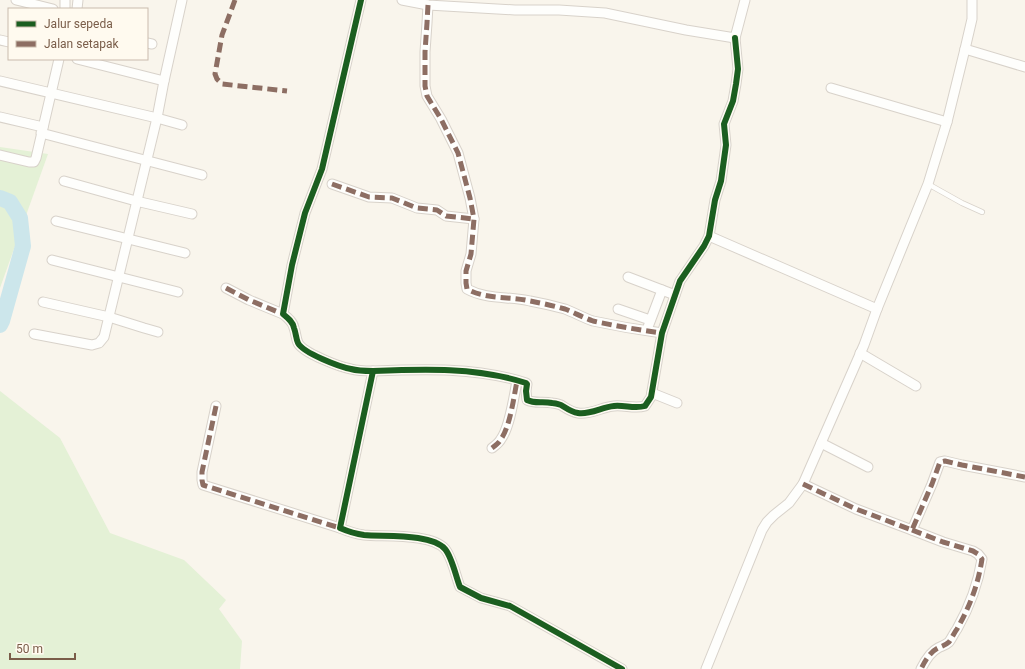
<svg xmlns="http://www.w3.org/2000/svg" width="1025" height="669" viewBox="0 0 1025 669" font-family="Roboto,sans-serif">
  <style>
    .green { fill: #e4f1d6 }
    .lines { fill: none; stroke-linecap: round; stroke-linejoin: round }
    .river { stroke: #cce6eb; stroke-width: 16 }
    .service-casing { stroke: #d8d2ca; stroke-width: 6 }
    .minor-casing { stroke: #d8d2ca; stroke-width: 11 }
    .service { stroke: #fefefc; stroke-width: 4.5 }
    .minor { stroke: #fefefc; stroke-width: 9 }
    .quiet { stroke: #8d6e63; stroke-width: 5; stroke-dasharray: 10 5; stroke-linecap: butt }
    .cycleway-casing { stroke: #fffaef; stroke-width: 8 }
    .cycleway { stroke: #1b5e20; stroke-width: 6 }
  </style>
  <rect width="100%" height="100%" fill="#f9f5ec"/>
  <!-- green -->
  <g class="green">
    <path d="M 0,147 L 48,154 L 0,288 Z"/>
    <path d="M 0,391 L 60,438 L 110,533 L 184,560 L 226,600 L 219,609 L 242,641 L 240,669 L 0,669 Z"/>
  </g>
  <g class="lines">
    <!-- river -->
    <path class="river" d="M 0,198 L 10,202 L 20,218 L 23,246 L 2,321 L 0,325"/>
    <defs>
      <path id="service" d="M 928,184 L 962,203 L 982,212"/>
      <g id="minor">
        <path d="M 16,0 L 53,9"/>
        <path d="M 65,0 L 65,9"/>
        <path d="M 361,0 L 322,169 L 305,213 L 292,265 L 283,314 C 288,318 293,322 294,328 C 296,333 296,339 298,343 C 303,353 340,367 351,369 C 358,371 366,371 373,371 L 340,528 C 347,531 356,534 364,535 C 384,537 431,533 445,549 C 452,557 456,577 460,587 L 481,598 L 510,606 L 622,669"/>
        <path d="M 402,0 L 428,5 L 515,10 L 559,10 L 605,13 L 686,30 L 735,38 L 745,0"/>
        <path d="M 972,0 L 972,19 L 965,49 L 1025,67"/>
        <path d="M 428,5 L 427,23 L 425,52 L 425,86 L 427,96 L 441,119 L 458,153 L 470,198 L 474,219 L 471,254 L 466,271 L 466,283 L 467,289 C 487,300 509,296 530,301 C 541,303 554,306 565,309 C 575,313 584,318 593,321 C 616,326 639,330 662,333"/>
        <path d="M 77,9 L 78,0"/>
        <path d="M 0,40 L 9,42"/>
        <path d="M 147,43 L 152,44"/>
        <path d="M 77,59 L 164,81"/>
        <path d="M 0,81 L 157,118 L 182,125"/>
        <path d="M 831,88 L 947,122"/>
        <path d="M 0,117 L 43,127"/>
        <path d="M 41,133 L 202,175"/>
        <path d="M 0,155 L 29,162 L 34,162 L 36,158 L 59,59"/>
        <path d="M 64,181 L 136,201 L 192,214"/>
        <path d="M 332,184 L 369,197 L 392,198 L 417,208 L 437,210 L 446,216 L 474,219"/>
        <path d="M 56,221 L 185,253"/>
        <path d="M 709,236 L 877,309"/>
        <path d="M 52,260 L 178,292"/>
        <path d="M 628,277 L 675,295"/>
        <path d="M 226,288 L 249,300 L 283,314"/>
        <path d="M 43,302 L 109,317 L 144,328 L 158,332"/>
        <path d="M 618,309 L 650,320"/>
        <path d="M 648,327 L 662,290"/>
        <path d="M 34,334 L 92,345 L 99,343 L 104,337 L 157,118 L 164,81 L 182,0"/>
        <path d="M 860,353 L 916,386"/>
        <path d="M 373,371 C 423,369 477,367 526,383 L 527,384 L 526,391 L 527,400 C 535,404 543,401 552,403 C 554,403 558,404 561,405 C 566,408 571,412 578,413 C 590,415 602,407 614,406 C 625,405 635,409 645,406 L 651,397 L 662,333 L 680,281 L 704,246 L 709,236 L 715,200 L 721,181 L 726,145 L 724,124 L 733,101 L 736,84 L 738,69 L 735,38"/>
        <path d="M 652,393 L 677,403"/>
        <path d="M 216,406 L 202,472 L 202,480 L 203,485 L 340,528"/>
        <path d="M 821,443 L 868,467"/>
        <path d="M 492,448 C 496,445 499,443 501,439 C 510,427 514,396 517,381"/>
        <path d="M 803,484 L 856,509 L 912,530 L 932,484 L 940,462 L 945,461 L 962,465 L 1025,477"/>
        <path d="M 912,530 L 943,542 L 973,551 L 978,554 L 982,559 C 978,585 970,606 957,629 C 954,633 952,638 949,642 C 946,645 942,646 938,648 C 930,652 925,661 921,669"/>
        <path d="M 706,669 L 762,530 L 767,522 L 774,515 L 789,503 L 803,484 L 864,345 L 877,309 L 928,184 L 947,122 L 965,49"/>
      </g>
    </defs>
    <!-- service casing -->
    <use href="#service" class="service-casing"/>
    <!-- minor casing -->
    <use href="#minor" class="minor-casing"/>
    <!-- service -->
    <use href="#service" class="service"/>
    <!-- minor -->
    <use href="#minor" class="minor"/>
    <!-- quiet -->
    <g class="quiet">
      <path d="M 235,0 L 222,35 L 215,74 L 217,79 L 222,84 L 287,91"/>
      <path d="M 428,5 L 427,23 L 425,52 L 425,86 L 427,96 L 441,119 L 458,153 L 470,198 L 474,219 L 471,254 L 466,271 L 466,283 L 467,289 C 487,300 509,296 530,301 C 541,303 554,306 565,309 C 575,313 584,318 593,321 C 616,326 639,330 662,333 L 662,336"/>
      <path d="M 332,184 L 369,197 L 392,198 L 417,208 L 437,210 L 446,216 L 474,219"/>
      <path d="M 226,288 L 249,300 L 283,314"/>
      <path d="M 216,406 L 202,472 L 202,480 L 203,485 L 340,528"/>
      <path d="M 492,448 C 496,445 499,443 501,439 C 510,427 514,396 517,381"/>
      <path d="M 803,484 L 856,509 L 912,530 L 932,484 L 940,462 L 945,461 L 962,465 L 1025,477"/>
      <path d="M 912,530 L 943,542 L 973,551 L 978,554 L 982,559 C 978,585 970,606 957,629 C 954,633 952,638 949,642 C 946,645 942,646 938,648 C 930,652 925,661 921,669"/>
    </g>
    <defs>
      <g id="cycleway">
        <path d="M 361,0 L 322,169 L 305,213 L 292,265 L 283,314 C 288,318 293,322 294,328 C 296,333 296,339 298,343 C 303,353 340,367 351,369 C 358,371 366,371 373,371 L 340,528 C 347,531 356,534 364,535 C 384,537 431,533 445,549 C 452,557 456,577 460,587 L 481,598 L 510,606 L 622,669"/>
        <path d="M 373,371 C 423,369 477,367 526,383 L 527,384 L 526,391 L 527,400 C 535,404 543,401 552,403 C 554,403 558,404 561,405 C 566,408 571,412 578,413 C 590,415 602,407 614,406 C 625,405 635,409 645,406 L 651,397 L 662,333 L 680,281 L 704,246 L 709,236 L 715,200 L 721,181 L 726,145 L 724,124 L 733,101 L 736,84 L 738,69 L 735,38"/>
      </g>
    </defs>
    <!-- cycleway casing -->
    <use href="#cycleway" class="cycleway-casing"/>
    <!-- cycleway -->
    <use href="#cycleway" class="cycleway"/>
  </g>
  <!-- legend -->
  <rect x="8" y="8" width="140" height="52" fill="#fffaef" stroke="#cabbad"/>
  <rect x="16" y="21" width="20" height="6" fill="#1b5e20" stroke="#cabbad"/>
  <text x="44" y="28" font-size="12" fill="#7a5d49">Jalur sepeda</text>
  <rect x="16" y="41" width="20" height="6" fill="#8d6e63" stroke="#cabbad"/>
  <text x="44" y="48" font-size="12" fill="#7a5d49">Jalan setapak</text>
  <!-- scale -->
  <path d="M10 653v6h65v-6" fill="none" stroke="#7a5d49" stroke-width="2"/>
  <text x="16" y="653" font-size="12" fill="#7a5d49" stroke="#fffaef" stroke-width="3" paint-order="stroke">50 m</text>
</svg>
